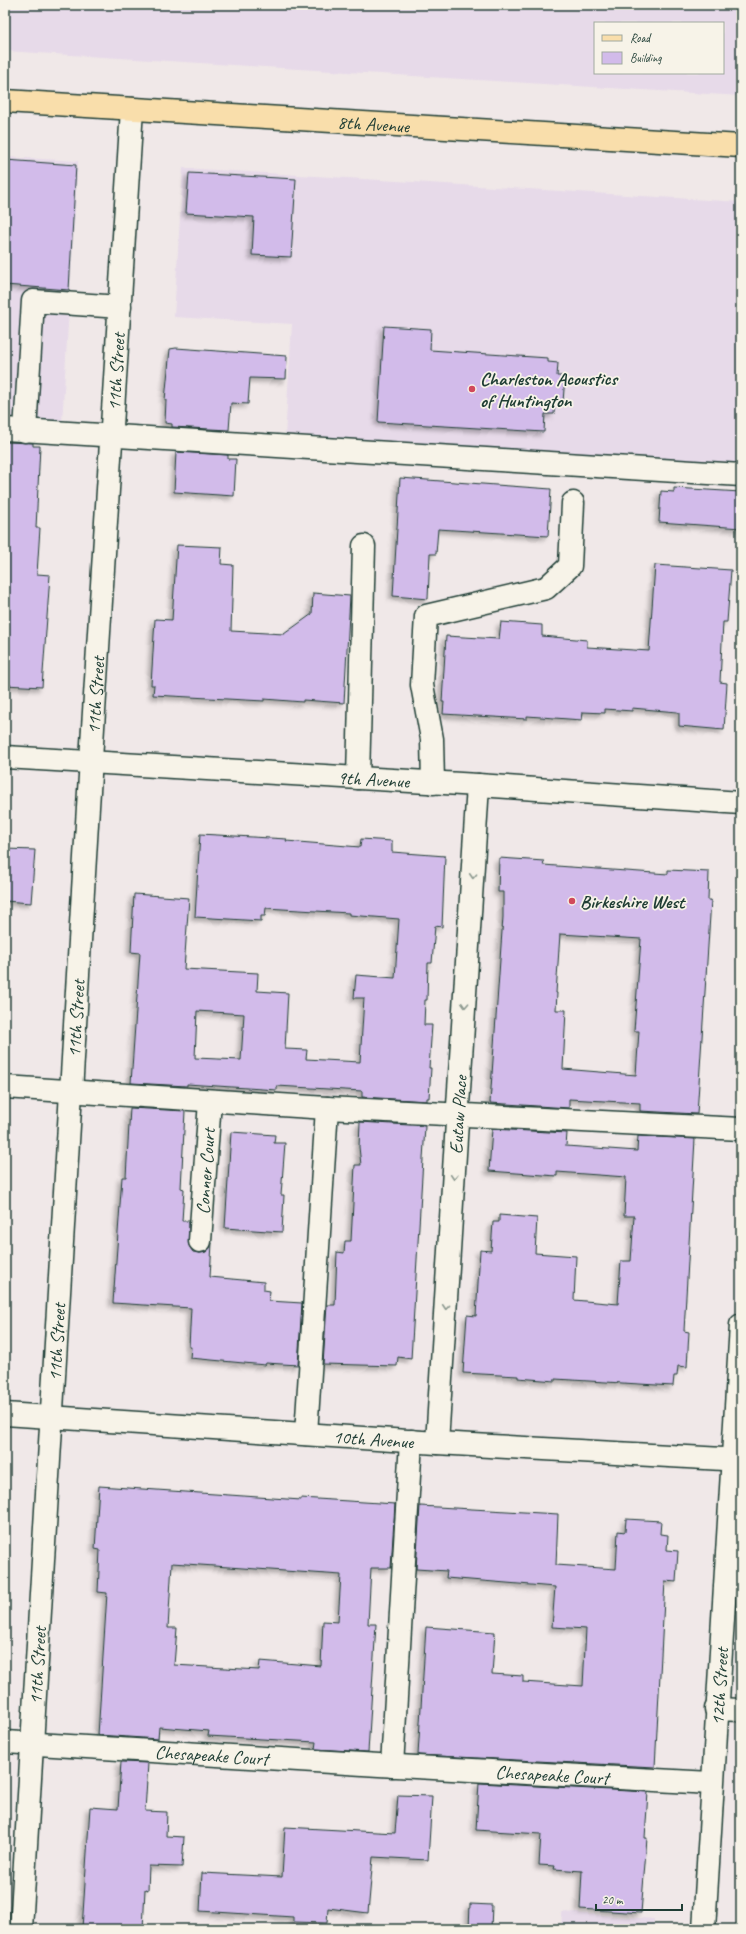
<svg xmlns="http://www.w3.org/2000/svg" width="746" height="1934" viewBox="0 0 746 1934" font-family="Caveat,sans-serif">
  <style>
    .built { fill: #e7dae9; fill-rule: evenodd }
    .building { fill: #d2bbea; stroke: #1f3d34; fill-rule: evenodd; filter: url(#shadow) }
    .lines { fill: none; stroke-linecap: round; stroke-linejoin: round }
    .minor-casing { stroke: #1f3d34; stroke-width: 25 }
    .major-casing { stroke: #1f3d34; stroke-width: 25 }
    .minor { stroke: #f7f3e8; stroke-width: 22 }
    .major { stroke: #f9deab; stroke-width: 22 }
    .oneway { stroke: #8b988e }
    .poi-dot { fill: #d1495b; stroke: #f7f3e8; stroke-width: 1.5 }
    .labels { text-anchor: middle; stroke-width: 3.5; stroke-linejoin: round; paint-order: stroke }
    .street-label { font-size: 19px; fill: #1f3d34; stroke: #f7f3e8 }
    .poi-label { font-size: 19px; font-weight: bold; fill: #1f3d34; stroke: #f7f3e8; text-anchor: start }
  </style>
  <defs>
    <filter id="shadow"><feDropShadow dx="-3.5" dy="3.5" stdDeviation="2" flood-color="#0004"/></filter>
  </defs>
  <rect width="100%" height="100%" fill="#f0e8e8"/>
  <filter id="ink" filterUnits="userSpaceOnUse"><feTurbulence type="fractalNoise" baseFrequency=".025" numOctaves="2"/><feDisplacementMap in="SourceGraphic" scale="8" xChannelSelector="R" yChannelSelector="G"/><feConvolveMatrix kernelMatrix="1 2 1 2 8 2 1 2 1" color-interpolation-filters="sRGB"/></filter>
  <g filter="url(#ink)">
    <!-- built -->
    <g class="built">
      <path d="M 5,5 L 741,5 L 741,96 L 5,51 ZM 595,23 L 723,23 L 723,73 L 595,73 Z"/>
      <path d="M 5,157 L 78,161 L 62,423 L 5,419 Z"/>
      <path d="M 183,168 L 741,202 L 741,464 L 285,437 L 292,324 L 174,317 Z"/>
      <path d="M 562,1912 L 654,1919 L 653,1929 L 561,1929 Z"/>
    </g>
    <!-- building -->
    <g class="building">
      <path d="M 5,160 L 76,165 L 69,290 L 5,285 Z"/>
      <path d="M 189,173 L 296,179 L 291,257 L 252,255 L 254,217 L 186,213 Z"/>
      <path d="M 384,326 L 431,329 L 430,350 L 548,358 L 548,362 L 558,363 L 557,376 L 565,376 L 563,402 L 555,401 L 554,414 L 545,414 L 544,432 L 378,422 Z"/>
      <path d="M 176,348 L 287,356 L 286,379 L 250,378 L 248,404 L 231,403 L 229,430 L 172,427 L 172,424 L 165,423 L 166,400 L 165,400 L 170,349 Z"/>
      <path d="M 5,442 L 33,443 L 33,446 L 40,446 L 36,528 L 40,528 L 37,574 L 50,575 L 42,687 L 5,685 L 5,645 L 8,600 L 5,600 Z"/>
      <path d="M 176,452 L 228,455 L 228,459 L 236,459 L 234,496 L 174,492 Z"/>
      <path d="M 400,478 L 551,489 L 548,536 L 438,529 L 436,554 L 430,554 L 428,599 L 393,596 Z"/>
      <path d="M 674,488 L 741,492 L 741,528 L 659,522 L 661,491 L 674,492 Z"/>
      <path d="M 177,545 L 222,547 L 221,564 L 233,565 L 231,631 L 284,634 L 312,614 L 313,593 L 350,596 L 344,703 L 303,700 L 303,702 L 264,699 L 264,701 L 153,695 L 154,685 L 151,685 L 155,619 L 172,620 Z"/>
      <path d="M 655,565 L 731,570 L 727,622 L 723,622 L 720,682 L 727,683 L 724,730 L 679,726 L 679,713 L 677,712 L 632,708 L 632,711 L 605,709 L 605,713 L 583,712 L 582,720 L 527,716 L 527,719 L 443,714 L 444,702 L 442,702 L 446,636 L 499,639 L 501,622 L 542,625 L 542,636 L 587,640 L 587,647 L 649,651 Z"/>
      <path d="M 200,834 L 287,839 L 286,841 L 360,847 L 361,839 L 392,841 L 392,852 L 445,856 L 442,927 L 435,926 L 432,963 L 428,963 L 427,1000 L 425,1000 L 424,1025 L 432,1025 L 429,1068 L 431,1068 L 429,1098 L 427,1098 L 427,1101 L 362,1097 L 362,1091 L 277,1086 L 277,1090 L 187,1084 L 187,1086 L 131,1083 L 140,953 L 131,952 L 134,894 L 189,898 L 184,969 L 258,973 L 257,991 L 288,993 L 285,1049 L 307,1050 L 306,1059 L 360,1062 L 364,998 L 354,998 L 356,975 L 395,978 L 399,919 L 349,915 L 349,913 L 266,908 L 265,916 L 261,916 L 261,921 L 195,917 ZM 197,1011 L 244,1014 L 241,1060 L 195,1058 Z"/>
      <path d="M 5,849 L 35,850 L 31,903 L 5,901 Z"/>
      <path d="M 499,858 L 544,861 L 543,865 L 598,869 L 668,874 L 668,870 L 709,872 L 708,900 L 711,900 L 697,1114 L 640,1111 L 640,1103 L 569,1099 L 569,1108 L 490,1103 L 503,917 L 503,892 L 498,892 ZM 560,934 L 641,939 L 634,1031 L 639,1031 L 636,1075 L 563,1069 L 566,1010 L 556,1010 L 557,993 L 556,993 Z"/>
      <path d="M 130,1108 L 185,1111 L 181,1188 L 184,1189 L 182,1221 L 189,1221 L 189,1246 L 193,1252 L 200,1253 L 206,1252 L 212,1243 L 210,1277 L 264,1282 L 264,1290 L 270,1291 L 269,1301 L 302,1303 L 298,1365 L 266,1363 L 265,1365 L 190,1358 L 191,1347 L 189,1347 L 191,1308 L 113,1303 L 122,1177 L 126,1177 Z"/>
      <path d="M 360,1122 L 425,1126 L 411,1359 L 398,1357 L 397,1366 L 323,1364 L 327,1305 L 335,1305 L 337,1252 L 344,1253 L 345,1241 L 351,1241 L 355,1165 L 361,1165 L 359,1147 Z"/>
      <path d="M 492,1129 L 567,1133 L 566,1146 L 637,1151 L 638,1136 L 695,1139 L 684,1331 L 689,1332 L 687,1367 L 678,1366 L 677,1376 L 674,1376 L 673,1386 L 555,1379 L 555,1381 L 518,1378 L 518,1376 L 463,1373 L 467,1315 L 476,1316 L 480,1250 L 491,1251 L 493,1222 L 499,1222 L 499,1215 L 537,1218 L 535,1253 L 576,1256 L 574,1300 L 618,1304 L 621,1261 L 631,1261 L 634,1216 L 624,1216 L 626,1177 L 557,1172 L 557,1176 L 489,1171 Z"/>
      <path d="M 231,1132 L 275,1135 L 274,1143 L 285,1143 L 281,1195 L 284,1195 L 282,1232 L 225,1228 Z"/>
      <path d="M 99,1486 L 301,1500 L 301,1498 L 395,1504 L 391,1568 L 371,1568 L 368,1624 L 376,1624 L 368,1752 L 315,1749 L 316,1742 L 208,1736 L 209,1731 L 159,1727 L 158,1739 L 98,1735 L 107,1593 L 98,1592 L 100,1550 L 95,1549 ZM 172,1563 L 341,1575 L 338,1622 L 323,1621 L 321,1666 L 260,1661 L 259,1670 L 174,1665 L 177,1628 L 168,1628 Z"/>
      <path d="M 420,1506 L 558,1514 L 556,1565 L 616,1569 L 618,1531 L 625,1532 L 626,1519 L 661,1521 L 660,1534 L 668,1535 L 667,1550 L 678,1551 L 676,1582 L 665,1581 L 655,1767 L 418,1755 L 426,1627 L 495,1632 L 492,1674 L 523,1676 L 523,1682 L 583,1686 L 586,1629 L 552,1627 L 555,1587 L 446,1578 L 447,1571 L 416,1569 Z"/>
      <path d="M 121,1762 L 148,1763 L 145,1811 L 167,1812 L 166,1836 L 184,1837 L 182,1867 L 149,1866 L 148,1890 L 145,1889 L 143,1929 L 82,1929 L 90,1807 L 118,1809 Z"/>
      <path d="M 479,1783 L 648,1792 L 645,1838 L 647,1838 L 641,1913 L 580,1909 L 582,1871 L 554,1869 L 555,1866 L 539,1865 L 541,1834 L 476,1830 Z"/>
      <path d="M 398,1795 L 432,1796 L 428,1860 L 373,1857 L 368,1913 L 328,1908 L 327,1923 L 293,1922 L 293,1917 L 200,1911 L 202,1873 L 282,1877 L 285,1827 L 395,1833 Z"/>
      <path d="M 470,1904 L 492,1905 L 491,1929 L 469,1929 Z"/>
    </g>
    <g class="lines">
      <defs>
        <g id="minor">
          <path d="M 5,429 L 741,475"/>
          <path d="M 25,431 L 33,301 L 120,307"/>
          <path id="s1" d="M 5,757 L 478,785 L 741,803"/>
          <path d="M 358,778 L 364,546"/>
          <path d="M 433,783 L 432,739 L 422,685 L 426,616 L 546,588 L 570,566 L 573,503"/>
          <path d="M 5,1087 L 327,1108 L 741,1129"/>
          <path id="s2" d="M 200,1241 L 210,1101"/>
          <path id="s3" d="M 5,1414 L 437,1443 L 741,1460"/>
          <path d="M 306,1434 L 327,1108"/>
          <path id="s4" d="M 437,1443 L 478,785"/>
          <path d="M 716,1709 L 741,1710"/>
          <path id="s5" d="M 5,1742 L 379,1765 L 711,1783"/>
          <path d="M 392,1766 L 411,1441"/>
          <path id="s6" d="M 21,1929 L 88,807 L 132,109"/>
          <path id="s7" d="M 704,1929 L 741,1325"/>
        </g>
        <g id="major">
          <path id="s8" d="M 5,101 L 741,146"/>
        </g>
      </defs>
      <!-- minor casing -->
      <use href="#minor" class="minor-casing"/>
      <!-- major casing -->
      <use href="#major" class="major-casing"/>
      <!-- minor -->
      <use href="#minor" class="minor"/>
      <!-- major -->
      <use href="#major" class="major"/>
    </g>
    <!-- one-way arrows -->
    <defs><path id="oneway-chevron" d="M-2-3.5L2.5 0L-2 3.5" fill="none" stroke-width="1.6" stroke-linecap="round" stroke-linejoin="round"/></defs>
    <g class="oneway">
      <use href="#oneway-chevron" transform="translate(473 876) rotate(93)"/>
      <use href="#oneway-chevron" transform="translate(465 1005) rotate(93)"/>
      <use href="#oneway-chevron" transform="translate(454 1177) rotate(94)"/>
      <use href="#oneway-chevron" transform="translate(446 1307) rotate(94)"/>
    </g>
  </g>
  <!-- markers -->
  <g class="poi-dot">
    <circle cx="472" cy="389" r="4"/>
    <circle cx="572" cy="901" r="4"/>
  </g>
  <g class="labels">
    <!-- street labels -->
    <g class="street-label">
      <text dy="7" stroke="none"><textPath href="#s8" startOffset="369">8th Avenue</textPath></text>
      <text dy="7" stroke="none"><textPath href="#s6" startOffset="1560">11th Street</textPath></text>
      <text dy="7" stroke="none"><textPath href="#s6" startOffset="1236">11th Street</textPath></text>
      <text dy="7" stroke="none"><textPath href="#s1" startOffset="369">9th Avenue</textPath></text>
      <text dy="7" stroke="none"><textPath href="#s6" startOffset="912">11th Street</textPath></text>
      <text dy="7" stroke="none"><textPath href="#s4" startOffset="329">Eutaw Place</textPath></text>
      <text dy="7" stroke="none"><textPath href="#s2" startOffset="70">Conner Court</textPath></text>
      <text dy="7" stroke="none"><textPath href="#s6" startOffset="588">11th Street</textPath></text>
      <text dy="7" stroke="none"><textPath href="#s3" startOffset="369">10th Avenue</textPath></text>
      <text dy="7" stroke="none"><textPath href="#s6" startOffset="264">11th Street</textPath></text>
      <text dy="7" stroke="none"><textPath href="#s7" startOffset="243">12th Street</textPath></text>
      <text dy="7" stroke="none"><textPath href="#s5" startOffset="207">Chesapeake Court</textPath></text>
      <text dy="7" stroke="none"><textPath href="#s5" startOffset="548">Chesapeake Court</textPath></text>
    </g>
    <!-- poi labels -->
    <g class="poi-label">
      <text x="480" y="385">Charleston Acoustics<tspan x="480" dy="22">of Huntington</tspan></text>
      <text x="580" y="908">Birkeshire West</text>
    </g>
  </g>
  <!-- margin -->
  <rect width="746" height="1934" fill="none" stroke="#f7f3e8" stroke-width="20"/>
  <rect x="10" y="10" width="726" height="1914" fill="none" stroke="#1f3d34" stroke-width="1.5" filter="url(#ink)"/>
  <!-- legend -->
  <rect x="594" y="22" width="130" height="52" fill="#f7f3e8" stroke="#a1aaa0"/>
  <rect x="602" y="35" width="20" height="6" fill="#f9deab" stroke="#a1aaa0"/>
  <text x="630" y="42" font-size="12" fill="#1f3d34">Road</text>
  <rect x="602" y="52" width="20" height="12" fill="#d2bbea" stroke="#a1aaa0"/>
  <text x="630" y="62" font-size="12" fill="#1f3d34">Building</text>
  <!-- scale -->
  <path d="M596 1904v6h86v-6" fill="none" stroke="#1f3d34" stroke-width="2"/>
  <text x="602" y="1904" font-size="12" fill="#1f3d34" stroke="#f7f3e8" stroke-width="3" paint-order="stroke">20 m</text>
</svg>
